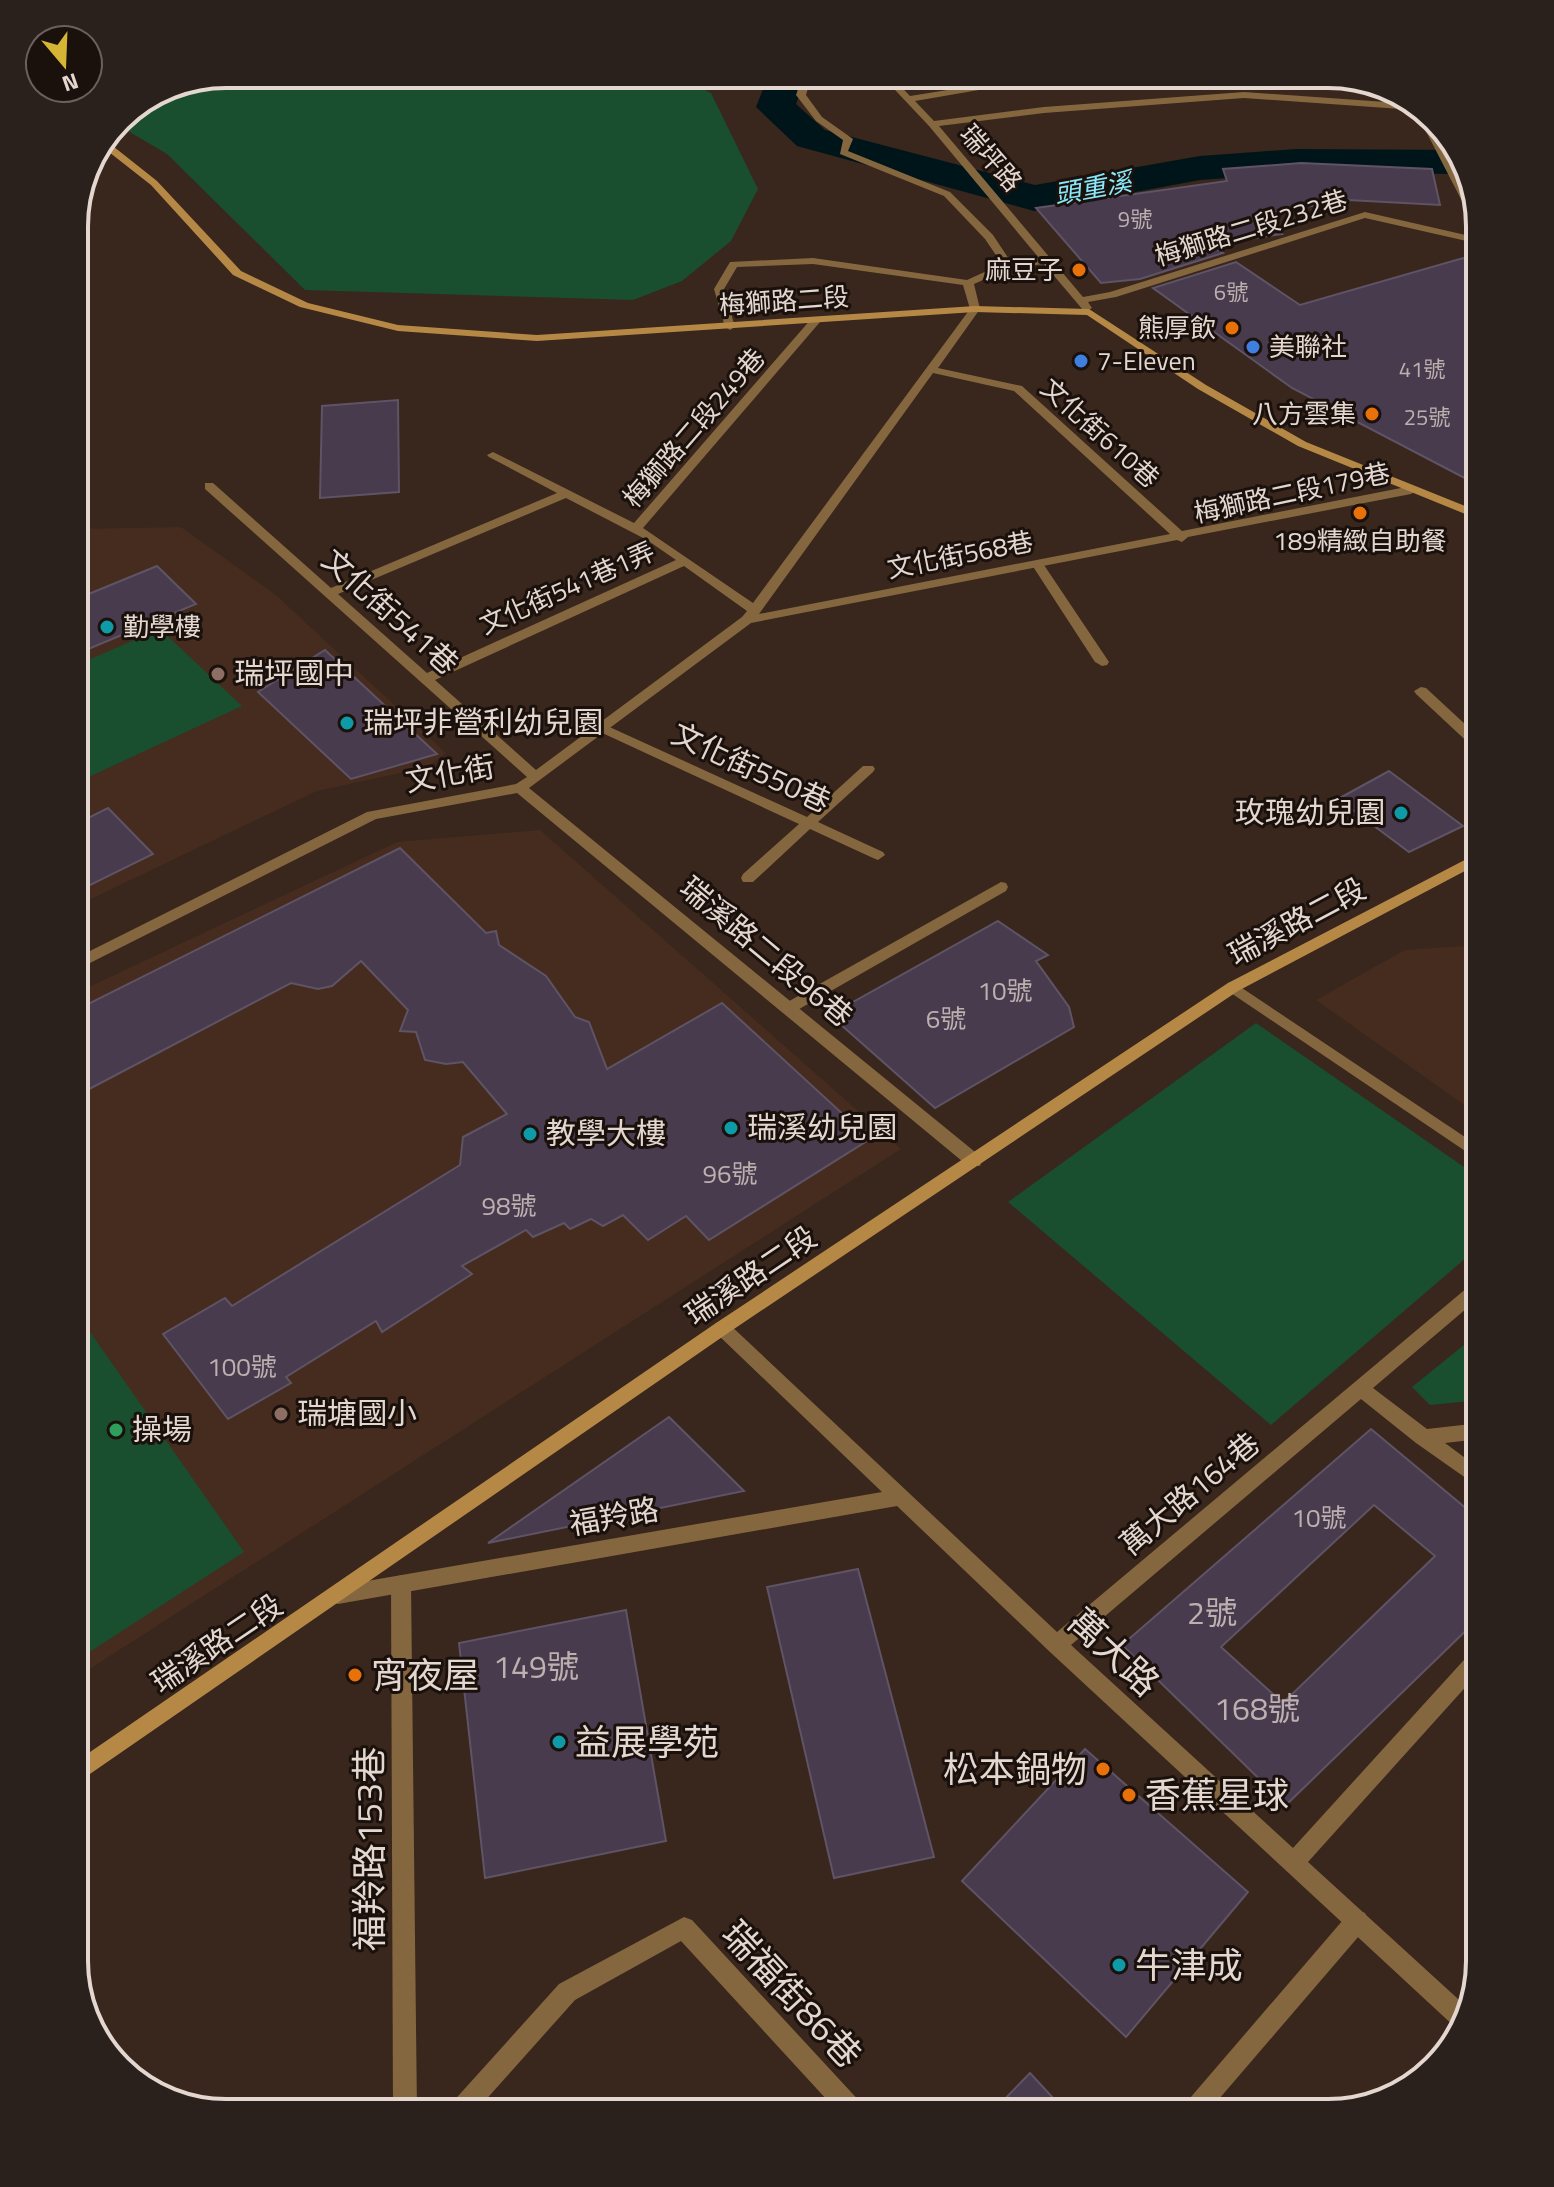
<svg xmlns="http://www.w3.org/2000/svg" width="1554" height="2187" viewBox="0 0 1554 2187" font-family="'Titillium Web','Noto Sans TC',sans-serif">
  <style>
    .built { fill: #452c1e }
    .green { fill: #194e2e }
    .lines { fill: none; stroke-linecap: round; stroke-linejoin: round }
    .river { fill: #001519; fill-rule: evenodd }
    .building { fill: #473b4d; stroke: #5f5366; stroke-width: 2; fill-rule: evenodd }
    .lane { fill: #84673f; fill-rule: evenodd }
    .street { fill: #84673f; fill-rule: evenodd }
    .secondary { fill: #b68846; fill-rule: evenodd }
    .food-dot { fill: #e8710a; stroke: #1a110d; stroke-width: 3 }
    .shop-dot { fill: #3f7fe0; stroke: #1a110d; stroke-width: 3 }
    .culture-dot { fill: #0f9aa8; stroke: #1a110d; stroke-width: 3 }
    .education-dot { fill: #8d6e63; stroke: #1a110d; stroke-width: 3 }
    .leisure-dot { fill: #2e9e5b; stroke: #1a110d; stroke-width: 3 }
    .labels { text-anchor: middle; stroke-width: 6; stroke-linejoin: round; paint-order: stroke }
    .far-number-label { font-size: 22px; fill: #bdb0af }
    .far-street-label { font-size: 26px; fill: #e4d7d0; stroke: #1a110d }
    .far-water-label { font-size: 26px; font-style: italic; fill: #88e9fb; stroke: #1a110d }
    .far-poi-label { font-size: 26px; fill: #e4d7d0; stroke: #1a110d; text-anchor: end }
    .number-label { font-size: 26px; fill: #bdb0af }
    .street-label { font-size: 30px; fill: #e4d7d0; stroke: #1a110d }
    .poi-label { font-size: 30px; fill: #e4d7d0; stroke: #1a110d; text-anchor: start }
    .near-number-label { font-size: 32px; fill: #bdb0af }
    .near-street-label { font-size: 36px; fill: #e4d7d0; stroke: #1a110d }
    .near-poi-label { font-size: 36px; fill: #e4d7d0; stroke: #1a110d; text-anchor: start }
    .rim { fill: none; stroke: #e4d7d0; stroke-width: 4 }
  </style>
  <rect width="100%" height="100%" fill="#39261c"/>
  <!-- built -->
  <g class="built">
    <path d="M 181,527 L 276,595 L 446,753 L 428,767 L 317,791 L 74,907 L 74,529 Z"/>
    <path d="M 540,830 L 901,1149 L 74,1679 L 74,994 L 397,842 Z"/>
    <path d="M 1480,945 L 1480,1116 L 1316,1000 L 1405,950 Z"/>
  </g>
  <!-- green -->
  <g class="green">
    <path d="M 226,74 L 672,74 L 711,93 L 758,189 L 731,241 L 682,281 L 633,300 L 305,290 L 167,154 L 116,124 L 125,112 Z"/>
    <path d="M 160,629 L 242,706 L 80,781 L 74,775 L 74,666 Z"/>
    <path d="M 1256,1023 L 1480,1178 L 1480,1246 L 1271,1425 L 1008,1202 Z"/>
    <path d="M 74,1309 L 244,1552 L 74,1662 Z"/>
    <path d="M 1480,1332 L 1480,1400 L 1430,1405 L 1412,1387 Z"/>
  </g>
  <g class="lines">
    <!-- river -->
    <path class="river" d="M 769,74 L 807,74 L 796,104 L 825,130 L 1035,185 L 1200,156 L 1296,149 L 1459,150 L 1466,174 L 1296,173 L 1200,180 L 1034,211 L 797,146 L 756,107 Z"/>
  </g>
  <!-- building -->
  <g class="building">
    <path d="M 1301,163 L 1432,169 L 1440,205 L 1348,200 L 1262,214 L 1282,234 L 1210,245 L 1223,253 L 1140,279 L 1101,283 L 1036,208 L 1227,181 L 1223,169 Z"/>
    <path d="M 1463,258 L 1480,268 L 1480,486 L 1292,388 L 1153,288 L 1236,262 L 1300,305 Z"/>
    <path d="M 398,400 L 399,492 L 320,498 L 322,406 Z"/>
    <path d="M 157,566 L 196,604 L 74,655 L 74,600 Z"/>
    <path d="M 325,650 L 437,754 L 351,779 L 258,692 Z"/>
    <path d="M 1389,771 L 1463,826 L 1409,852 L 1338,799 Z"/>
    <path d="M 108,808 L 153,854 L 74,893 L 74,825 Z"/>
    <path d="M 400,848 L 486,933 L 496,931 L 499,945 L 546,976 L 575,1017 L 589,1022 L 607,1069 L 722,1003 L 870,1139 L 709,1240 L 686,1216 L 648,1240 L 623,1215 L 603,1226 L 591,1219 L 570,1229 L 564,1223 L 533,1237 L 526,1230 L 462,1266 L 472,1274 L 382,1332 L 376,1321 L 286,1377 L 291,1383 L 228,1419 L 163,1334 L 225,1298 L 232,1306 L 460,1165 L 463,1137 L 507,1114 L 463,1062 L 446,1064 L 425,1060 L 416,1032 L 400,1031 L 408,1010 L 361,961 L 332,986 L 318,989 L 291,983 L 74,1097 L 74,1011 Z"/>
    <path d="M 998,921 L 1048,955 L 1036,961 L 1069,1007 L 1074,1027 L 935,1108 L 830,1015 Z"/>
    <path d="M 669,1417 L 744,1491 L 488,1543 Z"/>
    <path d="M 1371,1429 L 1480,1520 L 1480,1617 L 1286,1805 L 1122,1645 ZM 1374,1505 L 1435,1556 L 1283,1703 L 1221,1647 Z"/>
    <path d="M 858,1569 L 934,1857 L 834,1878 L 767,1587 Z"/>
    <path d="M 626,1610 L 666,1841 L 485,1878 L 459,1643 Z"/>
    <path d="M 1085,1749 L 1248,1892 L 1126,2037 L 962,1881 Z"/>
    <path d="M 1030,2073 L 1067,2113 L 991,2113 Z"/>
  </g>
  <g class="lines">
    <!-- lane -->
    <g class="lane">
      <path d="M 1038,561 L 1042,562 L 1109,662 L 1107,665 L 1102,666 L 1095,662 L 1032,565 Z"/>
      <path d="M 1421,687 L 1426,688 L 1480,738 L 1480,750 L 1475,749 L 1416,694 L 1414,691 Z"/>
      <path d="M 603,724 L 807,817 L 863,766 L 873,766 L 875,769 L 873,772 L 818,822 L 883,852 L 885,855 L 878,860 L 873,858 L 810,829 L 753,882 L 743,882 L 741,878 L 743,874 L 799,824 L 598,731 L 598,725 Z"/>
      <path d="M 1001,882 L 1006,883 L 1008,887 L 1006,891 L 794,1012 L 784,1012 L 781,1008 L 784,1004 Z"/>
      <path d="M 401,1575 L 408,1578 L 411,1584 L 417,2113 L 393,2113 L 391,1584 L 394,1578 Z"/>
      <path d="M 1357,1910 L 1365,1913 L 1368,1921 L 1365,1929 L 1207,2113 L 1181,2113 L 1184,2105 L 1349,1913 Z"/>
    </g>
    <!-- street -->
    <g class="street">
      <path d="M 803,74 L 812,74 L 806,95 L 822,117 L 853,139 L 848,151 L 950,192 L 993,235 L 1011,262 L 1039,258 L 929,126 L 880,74 L 889,74 L 910,96 L 1048,74 L 1071,74 L 915,101 L 934,121 L 1044,107 L 1244,92 L 1414,104 L 1429,119 L 1476,210 L 1463,203 L 1415,110 L 1244,98 L 1044,113 L 939,126 L 1083,297 L 1110,292 L 1365,212 L 1470,236 L 1480,232 L 1480,239 L 1471,242 L 1365,218 L 1116,297 L 1088,302 L 1092,308 L 1087,311 L 1083,310 L 1044,264 L 1010,268 L 974,284 L 980,309 L 938,368 L 1022,386 L 1182,531 L 1411,486 L 1417,490 L 1411,494 L 1188,537 L 1182,542 L 1177,540 L 751,623 L 529,788 L 980,1156 L 982,1161 L 980,1166 L 968,1166 L 517,793 L 376,819 L 74,971 L 74,959 L 367,812 L 516,784 L 527,777 L 205,489 L 205,483 L 213,483 L 331,588 L 557,493 L 489,457 L 487,455 L 493,452 L 634,523 L 812,318 L 820,318 L 820,322 L 643,528 L 753,603 L 970,309 L 963,285 L 813,264 L 737,267 L 724,289 L 735,327 L 730,330 L 725,327 L 714,289 L 730,262 L 813,258 L 967,280 L 1002,264 L 985,239 L 944,196 L 840,154 L 843,140 L 816,121 L 796,95 ZM 933,373 L 1014,391 L 1170,534 L 759,614 ZM 566,498 L 647,540 L 676,560 L 427,673 L 338,594 ZM 684,566 L 747,611 L 742,617 L 536,770 L 435,680 Z"/>
      <path d="M 1233,982 L 1480,1147 L 1480,1161 L 1228,991 L 1225,987 L 1228,983 Z"/>
      <path d="M 1480,1280 L 1480,1297 L 1373,1388 L 1427,1429 L 1480,1423 L 1480,1439 L 1445,1443 L 1480,1469 L 1480,1488 L 1416,1443 L 1361,1399 L 1071,1645 L 1293,1848 L 1473,1650 L 1480,1648 L 1480,1671 L 1308,1862 L 1468,2008 L 1462,2030 L 1456,2028 L 1050,1652 L 897,1506 L 338,1604 L 331,1601 L 328,1595 L 331,1589 L 338,1586 L 882,1492 L 716,1333 L 713,1328 L 716,1323 L 722,1321 L 728,1323 L 1057,1632 L 1474,1282 Z"/>
      <path d="M 684,1917 L 692,1920 L 863,2105 L 866,2113 L 839,2113 L 681,1941 L 575,2000 L 474,2113 L 447,2113 L 450,2105 L 559,1984 Z"/>
    </g>
    <!-- secondary -->
    <g class="secondary">
      <path d="M 104,139 L 157,181 L 241,271 L 308,303 L 398,325 L 537,335 L 975,306 L 1089,309 L 1206,385 L 1306,442 L 1480,512 L 1480,520 L 1298,446 L 1198,389 L 1087,315 L 975,312 L 537,341 L 398,331 L 300,307 L 233,275 L 151,185 L 100,145 Z"/>
      <path d="M 1480,852 L 1480,863 L 1238,991 L 728,1333 L 74,1785 L 74,1763 L 716,1323 L 1228,983 Z"/>
    </g>
  </g>
  <!-- markers -->
  <g class="food-dot">
    <circle cx="1079" cy="270" r="8"/>
    <circle cx="1232" cy="328" r="8"/>
    <circle cx="1372" cy="414" r="8"/>
    <circle cx="1360" cy="513" r="8"/>
    <circle cx="355" cy="1675" r="8"/>
    <circle cx="1103" cy="1769" r="8"/>
    <circle cx="1129" cy="1795" r="8"/>
  </g>
  <g class="shop-dot">
    <circle cx="1253" cy="347" r="8"/>
    <circle cx="1081" cy="361" r="8"/>
  </g>
  <g class="culture-dot">
    <circle cx="107" cy="627" r="8"/>
    <circle cx="347" cy="723" r="8"/>
    <circle cx="1401" cy="813" r="8"/>
    <circle cx="731" cy="1128" r="8"/>
    <circle cx="530" cy="1134" r="8"/>
    <circle cx="559" cy="1742" r="8"/>
    <circle cx="1119" cy="1965" r="8"/>
  </g>
  <g class="education-dot">
    <circle cx="218" cy="674" r="8"/>
    <circle cx="281" cy="1414" r="8"/>
  </g>
  <circle class="leisure-dot" cx="116" cy="1430" r="8"/>
  <g class="labels">
    <!-- far-number labels -->
    <g class="far-number-label">
      <text x="1135" y="227">9號</text>
      <text x="1231" y="300">6號</text>
      <text x="1422" y="377">41號</text>
      <text x="1427" y="425">25號</text>
    </g>
    <!-- far-street labels -->
    <g class="far-street-label">
      <text transform="translate(991 158) rotate(49)" y="9">瑞坪路</text>
      <text transform="translate(1251 228) rotate(-17)" y="9">梅獅路二段232巷</text>
      <text transform="translate(784 301) rotate(-4)" y="9">梅獅路二段</text>
      <text transform="translate(694 428) rotate(-49)" y="9">梅獅路二段249巷</text>
      <text transform="translate(1100 433) rotate(42)" y="9">文化街610巷</text>
      <text transform="translate(1292 493) rotate(-12)" y="9">梅獅路二段179巷</text>
      <text transform="translate(960 555) rotate(-11)" y="9">文化街568巷</text>
      <text transform="translate(567 588) rotate(-24)" y="9">文化街541巷1弄</text>
    </g>
    <!-- far-water labels -->
    <g class="far-water-label">
      <text transform="translate(1093 188) rotate(-10)" y="9">頭重溪</text>
    </g>
    <!-- far-poi labels -->
    <g class="far-poi-label">
      <text x="1063" y="279">麻豆子</text>
      <text x="1216" y="337">熊厚飲</text>
      <text x="1269" y="356" text-anchor="start">美聯社</text>
      <text x="1097" y="370" text-anchor="start">7-Eleven</text>
      <text x="1356" y="423">八方雲集</text>
      <text x="1360" y="550" text-anchor="middle">189精緻自助餐</text>
      <text x="123" y="636" text-anchor="start">勤學樓</text>
    </g>
    <!-- number labels -->
    <g class="number-label">
      <text x="1005" y="1000">10號</text>
      <text x="946" y="1028">6號</text>
      <text x="730" y="1183">96號</text>
      <text x="509" y="1215">98號</text>
      <text x="242" y="1376">100號</text>
      <text x="1319" y="1527">10號</text>
    </g>
    <!-- street labels -->
    <g class="street-label">
      <text transform="translate(390 612) rotate(42)" y="10">文化街541巷</text>
      <text transform="translate(751 768) rotate(25)" y="10">文化街550巷</text>
      <text transform="translate(450 774) rotate(-10)" y="10">文化街</text>
      <text transform="translate(1297 922) rotate(-28)" y="10">瑞溪路二段</text>
      <text transform="translate(766 952) rotate(40)" y="10">瑞溪路二段96巷</text>
      <text transform="translate(751 1276) rotate(-34)" y="10">瑞溪路二段</text>
      <text transform="translate(1190 1494) rotate(-40)" y="10">萬大路164巷</text>
      <text transform="translate(614 1517) rotate(-10)" y="10">福羚路</text>
      <text transform="translate(217 1644) rotate(-34)" y="10">瑞溪路二段</text>
    </g>
    <!-- poi labels -->
    <g class="poi-label">
      <text x="234" y="684">瑞坪國中</text>
      <text x="363" y="733">瑞坪非營利幼兒園</text>
      <text x="1385" y="823" text-anchor="end">玫瑰幼兒園</text>
      <text x="747" y="1138">瑞溪幼兒園</text>
      <text x="546" y="1144">教學大樓</text>
      <text x="297" y="1424">瑞塘國小</text>
      <text x="132" y="1440">操場</text>
    </g>
    <!-- near-number labels -->
    <g class="near-number-label">
      <text x="1212" y="1624">2號</text>
      <text x="536" y="1678">149號</text>
      <text x="1257" y="1720">168號</text>
    </g>
    <!-- near-street labels -->
    <g class="near-street-label">
      <text transform="translate(1114 1652) rotate(43)" y="13">萬大路</text>
      <text transform="translate(369 1849) rotate(-90)" y="13">福羚路153巷</text>
      <text transform="translate(792 1994) rotate(47)" y="13">瑞福街86巷</text>
    </g>
    <!-- near-poi labels -->
    <g class="near-poi-label">
      <text x="371" y="1688">宵夜屋</text>
      <text x="575" y="1755">益展學苑</text>
      <text x="1087" y="1782" text-anchor="end">松本鍋物</text>
      <text x="1145" y="1808">香蕉星球</text>
      <text x="1135" y="1978">牛津成</text>
    </g>
  </g>
  <!-- crop -->
  <path d="M0 0H1554V2187H0ZM226 88H1328A138 138 0 0 1 1466 226V1961A138 138 0 0 1 1328 2099H226A138 138 0 0 1 88 1961V226A138 138 0 0 1 226 88Z" fill="#2a211d" fill-rule="evenodd"/>
  <path class="rim" d="M226 88H1328A138 138 0 0 1 1466 226V1961A138 138 0 0 1 1328 2099H226A138 138 0 0 1 88 1961V226A138 138 0 0 1 226 88Z"/>
  <!-- north arrow -->
  <g transform="translate(64 64) rotate(161)"><circle r="38" fill="#1a110d" stroke="#6b605b" stroke-width="2"/>
  <path d="M0-6L14 30L0 20L-14 30Z" fill="#d6b534"/>
  <text y="-12" font-size="22" font-weight="bold" text-anchor="middle" fill="#e4d7d0">N</text>
  </g>
</svg>
